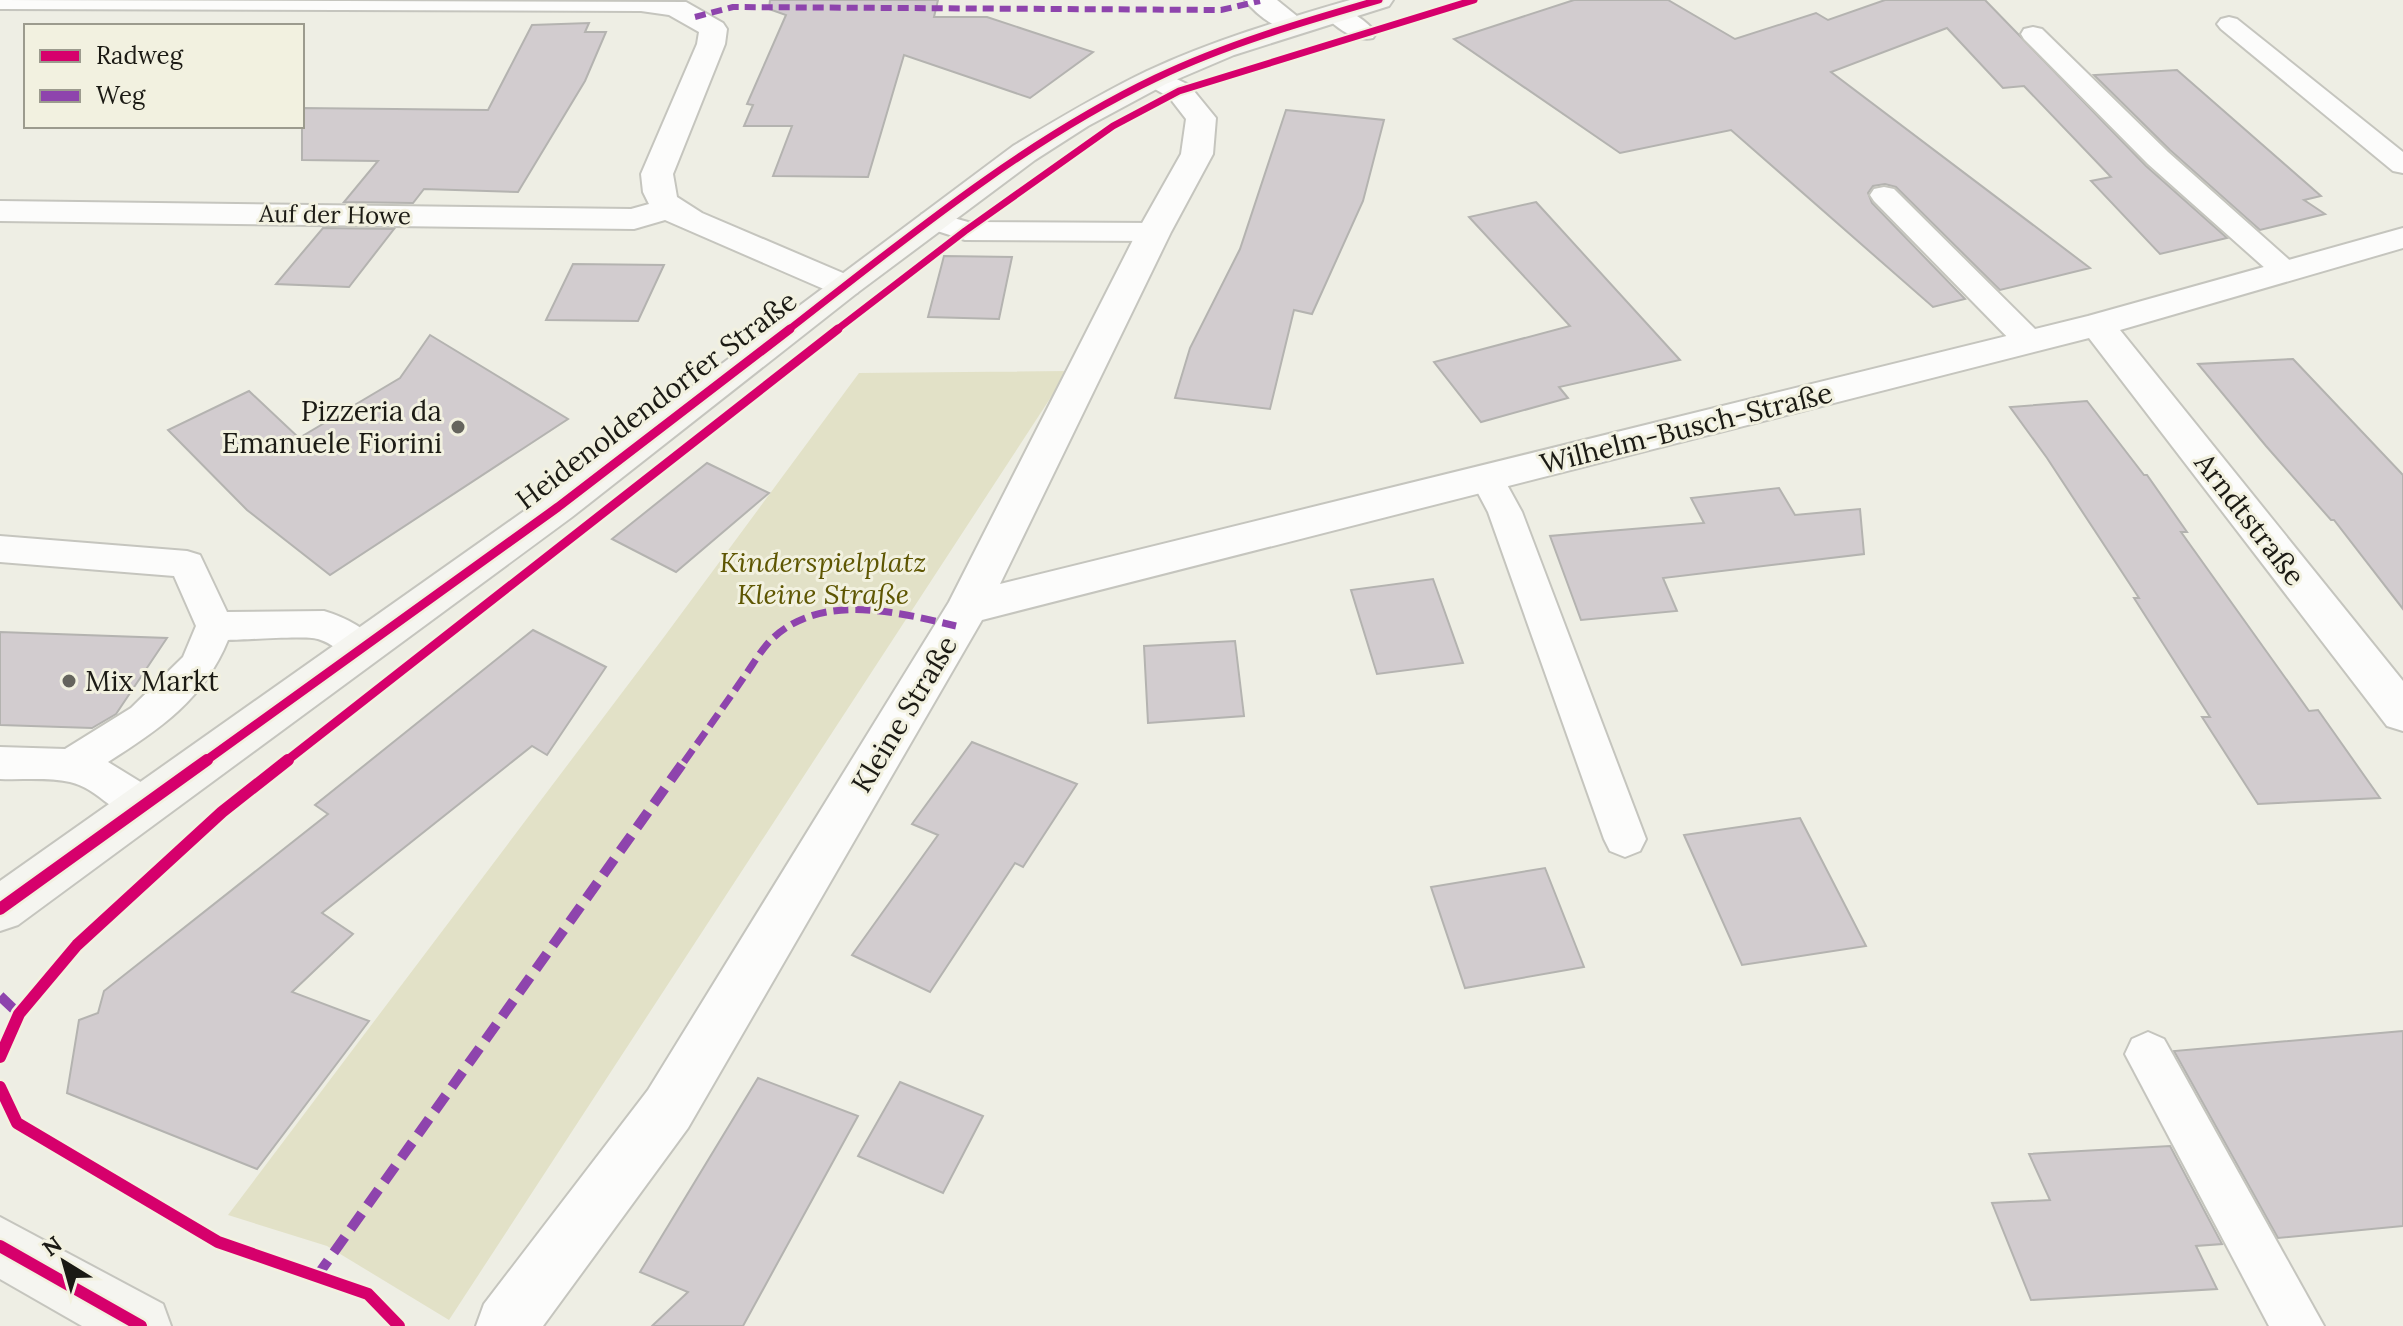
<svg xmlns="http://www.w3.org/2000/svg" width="2403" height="1326" viewBox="0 0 2403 1326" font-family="Lora,serif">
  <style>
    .green { fill: #e2e1c7 }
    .building { fill: #d2cccf; stroke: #b4b3b0; stroke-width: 2 }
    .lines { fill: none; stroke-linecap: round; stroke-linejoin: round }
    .lane-casing { stroke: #c5c5be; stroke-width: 4 }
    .street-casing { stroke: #c5c5be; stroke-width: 4 }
    .secondary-casing { stroke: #c5c5be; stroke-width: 4 }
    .lane { fill: #fcfcfb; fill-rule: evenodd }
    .street { fill: #fcfcfb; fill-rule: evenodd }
    .secondary { fill: #f5f5f0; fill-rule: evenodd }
    .quiet-far2 { stroke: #8e44ad; stroke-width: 6; stroke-dasharray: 11 6; stroke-linecap: butt }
    .quiet-far1 { stroke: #8e44ad; stroke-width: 7; stroke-dasharray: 15 7; stroke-linecap: butt }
    .quiet { stroke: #8e44ad; stroke-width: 10; stroke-dasharray: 19 10; stroke-linecap: butt }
    .cycleway-far2-casing { stroke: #f2f1e0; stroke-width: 11 }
    .cycleway-far1-casing { stroke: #f2f1e0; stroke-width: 14 }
    .cycleway-casing { stroke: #f2f1e0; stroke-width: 17 }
    .cycleway-far2 { stroke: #d6006c; stroke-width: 7 }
    .cycleway-far1 { stroke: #d6006c; stroke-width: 9 }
    .cycleway { stroke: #d6006c; stroke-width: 12 }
    .poi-dot { fill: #65645d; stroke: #f2f1e0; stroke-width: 3 }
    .labels { text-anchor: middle; stroke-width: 6; stroke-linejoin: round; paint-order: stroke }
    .far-street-label { font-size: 24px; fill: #1b1a14; stroke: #f2f1e0 }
    .street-label { font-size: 28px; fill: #1b1a14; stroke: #f2f1e0 }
    .poi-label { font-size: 28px; fill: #1b1a14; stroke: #f2f1e0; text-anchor: end }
    .park-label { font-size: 28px; font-style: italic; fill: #5e5602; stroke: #f2f1e0 }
  </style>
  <rect width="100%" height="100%" fill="#eeeee4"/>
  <!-- green -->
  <path class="green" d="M 1068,371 L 449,1320 L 327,1246 L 228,1215 L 664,637 L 859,373 Z"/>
  <!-- building -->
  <g class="building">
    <path d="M 770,0 L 938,0 L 934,17 L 987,17 L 1093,52 L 1030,98 L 904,55 L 868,177 L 773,176 L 792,126 L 744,126 L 753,105 L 747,104 L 786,15 L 769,9 Z"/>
    <path d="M 1574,0 L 1668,0 L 1735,39 L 1816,13 L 1828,20 L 1885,0 L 1985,0 L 2146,166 L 2227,238 L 2160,254 L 2091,181 L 2111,177 L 2024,86 L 2003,88 L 1947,28 L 1831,72 L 2090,268 L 2000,290 L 1896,187 L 1885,184 L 1873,186 L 1868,193 L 1872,203 L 1965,299 L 1933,307 L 1731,130 L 1620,153 L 1454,39 Z"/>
    <path d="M 589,23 L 585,32 L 606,32 L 585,81 L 518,192 L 424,189 L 413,203 L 344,202 L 378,161 L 302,160 L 302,108 L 488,110 L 532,25 Z"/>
    <path d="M 2177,70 L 2321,196 L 2304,200 L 2325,214 L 2260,230 L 2170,150 L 2094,75 Z"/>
    <path d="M 1286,110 L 1384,120 L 1363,201 L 1312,314 L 1294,310 L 1270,409 L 1175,398 L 1190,348 L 1240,249 Z"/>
    <path d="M 1536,202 L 1680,360 L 1559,387 L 1568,398 L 1481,422 L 1434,362 L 1570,326 L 1469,217 Z"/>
    <path d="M 323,228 L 394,229 L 349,287 L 276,284 Z"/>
    <path d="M 944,256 L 1012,257 L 999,319 L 928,317 Z"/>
    <path d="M 573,264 L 664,265 L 638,321 L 546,320 Z"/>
    <path d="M 430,335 L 568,419 L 330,575 L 247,510 L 168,430 L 249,391 L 299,438 L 400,378 Z"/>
    <path d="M 2293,359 L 2403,475 L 2403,609 L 2334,520 L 2331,520 L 2266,446 L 2198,364 Z"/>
    <path d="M 2087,401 L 2144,475 L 2147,475 L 2187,532 L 2181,532 L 2309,711 L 2318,710 L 2380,798 L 2258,804 L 2202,717 L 2210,717 L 2134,598 L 2139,598 L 2047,458 L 2010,407 Z"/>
    <path d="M 707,463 L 769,493 L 676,572 L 612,539 Z"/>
    <path d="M 1779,488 L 1795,515 L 1860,509 L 1864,554 L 1663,578 L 1677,611 L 1581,620 L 1550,536 L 1704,523 L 1691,498 Z"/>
    <path d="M 1433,579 L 1463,663 L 1377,674 L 1351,590 Z"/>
    <path d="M 533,630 L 606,667 L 547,755 L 532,746 L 322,913 L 353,934 L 292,992 L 369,1021 L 257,1169 L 67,1093 L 79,1020 L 98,1013 L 104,991 L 328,814 L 315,805 Z"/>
    <path d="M 0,632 L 167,638 L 116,714 L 92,728 L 0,725 Z"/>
    <path d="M 1235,641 L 1244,716 L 1148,723 L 1144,646 Z"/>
    <path d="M 972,742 L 1077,784 L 1023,867 L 1015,863 L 930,992 L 852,955 L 938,835 L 912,824 Z"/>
    <path d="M 1800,818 L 1866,946 L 1742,965 L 1684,835 Z"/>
    <path d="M 1545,868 L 1584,967 L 1465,988 L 1431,887 Z"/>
    <path d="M 2403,1031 L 2403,1226 L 2278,1238 L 2174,1051 Z"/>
    <path d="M 758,1078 L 858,1116 L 743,1326 L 652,1326 L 688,1292 L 640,1272 Z"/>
    <path d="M 900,1082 L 983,1116 L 943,1193 L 858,1156 Z"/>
    <path d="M 2170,1146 L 2222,1244 L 2196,1246 L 2217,1289 L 2031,1300 L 1992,1203 L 2050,1200 L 2029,1154 Z"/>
  </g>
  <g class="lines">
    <defs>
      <g id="lane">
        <path d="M 1335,6 C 1349,9 1367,21 1376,33 L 1373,38 C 1355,42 1334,27 1323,13 L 1327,8 Z"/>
        <path d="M 2229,17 L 2237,19 L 2403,152 L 2403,173 L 2393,171 L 2221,29 L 2217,24 L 2221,19 Z"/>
        <path d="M 2033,27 L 2042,29 L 2168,152 L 2295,265 L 2300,271 L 2295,277 L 2285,280 L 2275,277 L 2148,164 L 2024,39 L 2021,34 L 2024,29 Z"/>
        <path d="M 1884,187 L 1894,189 L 2041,335 L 2045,342 L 2041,349 L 2030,352 L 2019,349 L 1874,201 L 1870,195 L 1874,189 Z"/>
        <path d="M 932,212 L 968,222 L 1154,223 L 1164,226 L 1168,232 L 1164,238 L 1154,241 L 965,240 L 922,226 L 918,220 L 922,214 Z"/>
        <path d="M 1487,466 L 1499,470 L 1522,512 L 1646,839 L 1640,851 L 1625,857 L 1610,851 L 1604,839 L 1488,512 L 1470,478 L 1475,470 Z"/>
        <path d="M 0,536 L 187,551 L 200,555 L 227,612 L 324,611 C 344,617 371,630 381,648 L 375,658 C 346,667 342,646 318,639 C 303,635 247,640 228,640 C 204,699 160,729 108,762 L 160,794 L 166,806 L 160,818 C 123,831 103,789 70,782 C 48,777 22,780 0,779 L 0,747 L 65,749 L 131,708 L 183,657 L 196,626 L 174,576 L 0,562 Z"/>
        <path d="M 2148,1032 L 2164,1039 L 2324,1326 L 2269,1326 L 2125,1054 L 2132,1039 Z"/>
      </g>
      <g id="street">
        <path d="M 0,0 L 686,2 L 723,23 L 727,29 L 725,44 L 673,174 L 677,197 L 702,213 L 857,279 L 862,286 L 857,293 L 845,296 L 833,293 L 665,220 L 634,229 L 0,221 L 0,201 L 631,209 L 649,204 L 643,192 L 641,174 L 697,44 L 699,32 L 669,15 L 641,11 L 0,9 Z"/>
        <path d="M 1245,0 L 1277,0 L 1308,25 L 1304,31 C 1284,36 1257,16 1245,0 Z"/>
        <path d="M 1156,69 L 1189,85 L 1216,118 L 1213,154 L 1171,232 L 1000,584 L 2088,316 L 2403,228 L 2403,248 L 2120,330 L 2403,681 L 2403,731 L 2387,726 L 2089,338 L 982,620 L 688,1128 L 543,1326 L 476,1326 L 484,1304 L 648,1090 L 949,602 L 1137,232 L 1181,154 L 1186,119 L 1169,97 L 1146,84 L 1141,78 L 1146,72 Z"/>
      </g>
      <g id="secondary">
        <path d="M 1350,0 L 1393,0 L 1389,6 L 1234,55 L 1166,84 L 1088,126 L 1035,160 L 857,293 L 572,517 L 18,925 L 0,931 L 0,881 L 544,497 L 1013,146 C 1056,120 1101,93 1147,71 C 1212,41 1281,20 1350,0 Z"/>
        <path d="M 0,1217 L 163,1304 L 171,1326 L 82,1326 L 0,1279 Z"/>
      </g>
    </defs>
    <!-- lane casing -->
    <use href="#lane" class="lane-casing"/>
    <!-- street casing -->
    <use href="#street" class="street-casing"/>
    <!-- secondary casing -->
    <use href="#secondary" class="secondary-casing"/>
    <!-- lane -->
    <use href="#lane" class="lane"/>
    <!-- street -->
    <use href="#street" class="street"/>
    <!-- secondary -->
    <use href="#secondary" class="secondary"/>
    <!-- quiet-far2 -->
    <path class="quiet-far2" d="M 695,17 L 733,7 L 1221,10 L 1260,1"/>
    <!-- quiet-far1 -->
    <path class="quiet-far1" d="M 684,762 C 704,734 724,706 744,677 C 752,666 760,652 769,642 C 818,591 897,612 956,626"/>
    <!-- quiet -->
    <g class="quiet">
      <path d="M 0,996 L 19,1014"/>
      <path d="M 317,1276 L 685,760"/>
    </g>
    <defs>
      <g id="cycleway-far2">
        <path d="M 787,331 C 904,240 1022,142 1156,78 C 1227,44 1303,22 1379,0"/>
        <path d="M 835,331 L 965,231 L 1113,126 L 1179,91 L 1474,0"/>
      </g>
      <g id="cycleway-far1">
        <path d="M 204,762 L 558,507 L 790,329"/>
        <path d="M 285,762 L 838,329"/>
      </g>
      <g id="cycleway">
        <path d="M 0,909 L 207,760"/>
        <path d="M 0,1057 L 19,1014 L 77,945 L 222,812 L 288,760"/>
        <path d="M 0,1087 L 17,1123 L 218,1242 L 368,1294 L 399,1326"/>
        <path d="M 0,1246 L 141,1326"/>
      </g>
    </defs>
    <!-- cycleway-far2 casing -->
    <use href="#cycleway-far2" class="cycleway-far2-casing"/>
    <!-- cycleway-far1 casing -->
    <use href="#cycleway-far1" class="cycleway-far1-casing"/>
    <!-- cycleway casing -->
    <use href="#cycleway" class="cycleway-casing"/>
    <!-- cycleway-far2 -->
    <use href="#cycleway-far2" class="cycleway-far2"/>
    <!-- cycleway-far1 -->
    <use href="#cycleway-far1" class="cycleway-far1"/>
    <!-- cycleway -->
    <use href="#cycleway" class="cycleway"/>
  </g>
  <!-- markers -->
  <g class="poi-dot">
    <circle cx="458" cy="427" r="8"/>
    <circle cx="69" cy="681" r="8"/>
  </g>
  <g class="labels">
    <!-- far-street labels -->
    <g class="far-street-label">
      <text transform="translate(335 215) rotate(1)" y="8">Auf der Howe</text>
    </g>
    <!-- street labels -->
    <g class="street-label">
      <text transform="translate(656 400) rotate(-37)" y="10">Heidenoldendorfer Straße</text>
      <text transform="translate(1686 428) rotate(-14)" y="10">Wilhelm-Busch-Straße</text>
      <text transform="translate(2250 519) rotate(52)" y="10">Arndtstraße</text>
      <text transform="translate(904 714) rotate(-59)" y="10">Kleine Straße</text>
    </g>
    <!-- poi labels -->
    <g class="poi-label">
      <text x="442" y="421">Pizzeria da<tspan x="442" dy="32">Emanuele Fiorini</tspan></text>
      <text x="85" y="691" text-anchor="start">Mix Markt</text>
    </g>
    <!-- park labels -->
    <g class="park-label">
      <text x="823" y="572">Kinderspielplatz<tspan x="823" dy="32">Kleine Straße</tspan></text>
    </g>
  </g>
  <!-- legend -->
  <rect x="24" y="24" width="280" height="104" fill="#f2f1e0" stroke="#9c9b8e" stroke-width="2"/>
  <rect x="40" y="50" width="40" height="12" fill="#d6006c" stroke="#9c9b8e" stroke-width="2"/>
  <text x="96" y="64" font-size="24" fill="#1b1a14">Radweg</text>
  <rect x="40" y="90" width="40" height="12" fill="#8e44ad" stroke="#9c9b8e" stroke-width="2"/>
  <text x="96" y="104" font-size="24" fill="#1b1a14">Weg</text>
  <!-- north arrow -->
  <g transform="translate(64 1262) rotate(323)" stroke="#f2f1e0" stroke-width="6" paint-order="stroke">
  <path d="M0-6L14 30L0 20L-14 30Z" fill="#1b1a14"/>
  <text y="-12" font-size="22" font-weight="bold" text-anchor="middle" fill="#1b1a14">N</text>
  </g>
</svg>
